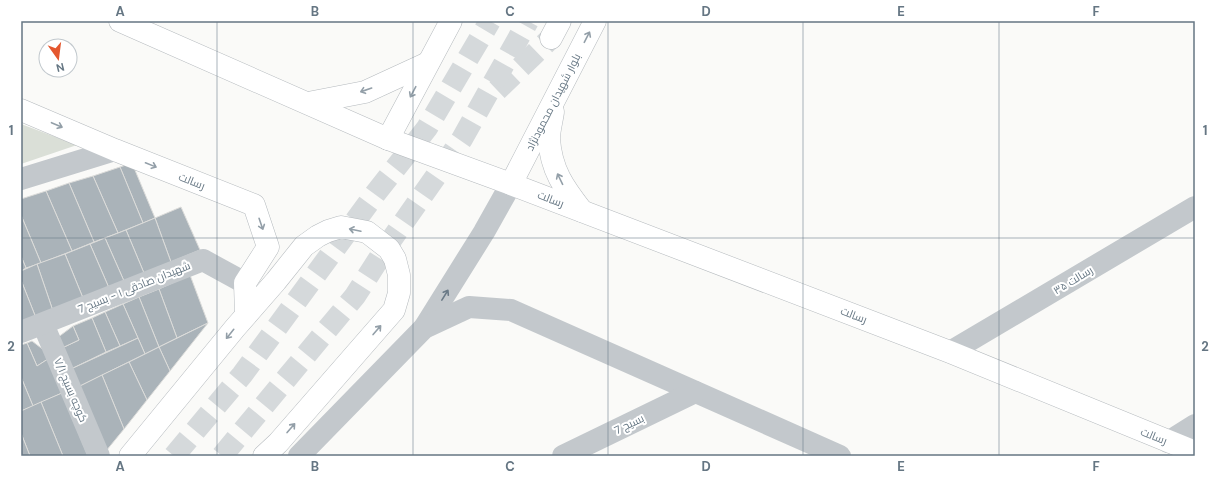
<svg xmlns="http://www.w3.org/2000/svg" width="1216" height="477" viewBox="0 0 1216 477" font-family="'DM Sans',Cairo,sans-serif">
  <style>
    .green { fill: #dadfd7 }
    .building { fill: #aab3b9; stroke: #dcdcda }
    .lines { fill: none; stroke-linecap: round; stroke-linejoin: round }
    .major-tunnel { stroke: #d5d9db; stroke-width: 22; stroke-dasharray: 22 11; stroke-linecap: butt }
    .major-casing { stroke: #b5babe; stroke-width: 23 }
    .minor { stroke: #c3c8cc; stroke-width: 22 }
    .major { stroke: #fff; stroke-width: 22 }
    .oneway { stroke: #939fa8 }
    .oneway2 { stroke: #6a7a87 }
    .grid { fill: none; stroke: #657683; stroke-width: 1; stroke-opacity: 0.55 }
    .labels { text-anchor: middle; stroke-width: 4; stroke-linejoin: round; paint-order: stroke }
    .street-label { font-size: 11px; fill: #657683; stroke: #fff }
    .neatline { fill: none; stroke: #657683; stroke-width: 1.5 }
    .grid-label { font-size: 13px; text-anchor: middle; font-weight: bold; fill: #657683 }
  </style>
  <rect width="100%" height="100%" fill="#fafaf8"/>
  <!-- green -->
  <path class="green" d="M 21,124 L 77,145 L 21,164 Z"/>
  <!-- building -->
  <g class="building">
    <path d="M 132,163 L 155,218 L 143,223 L 120,167 Z"/>
    <path d="M 120,167 L 143,223 L 118,233 L 93,176 Z"/>
    <path d="M 93,176 L 118,233 L 94,242 L 69,183 Z"/>
    <path d="M 69,183 L 94,242 L 72,251 L 46,191 Z"/>
    <path d="M 46,191 L 72,251 L 41,263 L 21,215 L 21,199 Z"/>
    <path d="M 181,207 L 200,250 L 171,262 L 155,218 Z"/>
    <path d="M 21,215 L 41,263 L 26,268 L 21,256 Z"/>
    <path d="M 155,218 L 171,262 L 144,273 L 126,230 Z"/>
    <path d="M 126,230 L 144,273 L 124,281 L 105,238 Z"/>
    <path d="M 105,238 L 124,281 L 109,288 L 90,244 Z"/>
    <path d="M 90,244 L 109,288 L 83,298 L 65,254 Z"/>
    <path d="M 65,254 L 83,298 L 53,311 L 37,264 Z"/>
    <path d="M 21,256 L 26,268 L 21,271 Z"/>
    <path d="M 37,264 L 53,311 L 36,318 L 21,280 L 21,271 Z"/>
    <path d="M 190,275 L 208,323 L 177,338 L 159,289 Z"/>
    <path d="M 21,280 L 36,318 L 22,323 L 21,320 Z"/>
    <path d="M 159,289 L 177,338 L 159,347 L 139,297 Z"/>
    <path d="M 139,297 L 159,347 L 145,354 L 123,304 Z"/>
    <path d="M 123,304 L 138,338 L 120,346 L 105,312 Z"/>
    <path d="M 105,312 L 120,346 L 106,352 L 92,318 Z"/>
    <path d="M 92,318 L 106,352 L 71,369 L 62,348 L 79,340 L 73,326 Z"/>
    <path d="M 208,323 L 170,371 L 159,347 Z"/>
    <path d="M 73,326 L 79,340 L 62,348 L 57,338 Z"/>
    <path d="M 138,338 L 145,354 L 78,387 L 71,369 Z"/>
    <path d="M 32,341 L 45,351 L 48,359 L 37,366 L 27,343 Z"/>
    <path d="M 27,343 L 37,366 L 48,359 L 62,393 L 33,406 L 21,377 L 21,345 Z"/>
    <path d="M 159,347 L 170,371 L 147,400 L 129,362 Z"/>
    <path d="M 129,362 L 147,400 L 124,429 L 102,375 Z"/>
    <path d="M 102,375 L 124,429 L 106,451 L 78,387 Z"/>
    <path d="M 21,377 L 33,406 L 21,411 Z"/>
    <path d="M 62,393 L 88,456 L 63,456 L 41,402 Z"/>
    <path d="M 41,402 L 63,456 L 30,456 L 21,433 L 21,411 Z"/>
    <path d="M 21,433 L 30,456 L 21,456 Z"/>
  </g>
  <g class="lines">
    <!-- major-tunnel -->
    <g class="major-tunnel">
      <path d="M 497,90 L 551,38"/>
      <path d="M 174,456 L 242,375 L 375,194 L 427,128 L 490,21"/>
      <path d="M 222,456 L 355,296 L 389,243 L 462,139 L 528,21"/>
    </g>
    <defs>
      <g id="major">
        <path d="M 120,21 L 388,139 L 511,184 L 950,352 L 1195,452"/>
        <path d="M 551,38 L 560,21"/>
        <path d="M 308,103 L 365,92 L 428,63"/>
        <path d="M 21,110 L 115,150 L 254,205 L 268,247 L 245,283 L 246,315"/>
        <path d="M 553,112 C 552,120 549,130 549,139 C 551,170 564,188 582,211"/>
        <path d="M 388,139 L 451,21"/>
        <path d="M 511,184 L 595,21"/>
        <path d="M 130,456 L 235,328 L 276,281 L 304,246 L 318,236 L 328,231 L 341,227 L 367,232 L 389,249 L 395,259 L 399,275 L 399,293 L 394,310 L 278,443 L 264,456"/>
      </g>
    </defs>
    <!-- major casing -->
    <use href="#major" class="major-casing"/>
    <!-- minor -->
    <g class="minor">
      <path d="M 21,179 L 115,150"/>
      <path d="M 43,324 L 99,456"/>
      <path d="M 424,328 L 484,232 L 511,184"/>
      <path d="M 21,332 L 203,260 L 245,283"/>
      <path d="M 950,352 L 1195,207"/>
      <path d="M 1168,442 L 1195,425"/>
      <path d="M 299,456 L 424,328 L 469,307 L 511,310 L 840,456"/>
      <path d="M 563,456 L 695,392"/>
    </g>
    <!-- major -->
    <use href="#major" class="major"/>
  </g>
  <!-- one-way arrows -->
  <defs><path id="oneway-shaft" d="M-6 0H5M1.5-3L5.5 0L1.5 3" fill="none" stroke-width="1.6" stroke-linecap="round" stroke-linejoin="round"/></defs>
  <g class="oneway">
    <use href="#oneway-shaft" transform="translate(587 37) rotate(-63)"/>
    <use href="#oneway-shaft" transform="translate(366 90) rotate(161)"/>
    <use href="#oneway-shaft" transform="translate(413 92) rotate(118)"/>
    <use href="#oneway-shaft" transform="translate(57 125) rotate(23)"/>
    <use href="#oneway-shaft" transform="translate(151 165) rotate(22)"/>
    <use href="#oneway-shaft" transform="translate(560 179) rotate(-116)"/>
    <use href="#oneway-shaft" transform="translate(261 224) rotate(71)"/>
    <use href="#oneway-shaft" transform="translate(355 230) rotate(-168)"/>
    <use href="#oneway-shaft" transform="translate(377 330) rotate(-49)"/>
    <use href="#oneway-shaft" transform="translate(230 334) rotate(129)"/>
    <use href="#oneway-shaft" transform="translate(291 428) rotate(-49)"/>
  </g>
  <use class="oneway2" href="#oneway-shaft" transform="translate(445 295) rotate(-58)"/>
  <!-- grid -->
  <path class="grid" d="M 217,21 L 217,456M 413,21 L 413,456M 608,21 L 608,456M 803,21 L 803,456M 999,21 L 999,456M 21,238 L 1195,238"/>
  <g class="labels">
    <!-- street labels -->
    <g class="street-label">
      <text transform="translate(553 102) rotate(-63)" y="4">بلوار شهیدان محمودنژاد</text>
      <text transform="translate(192 181) rotate(22)" y="4">رسالت</text>
      <text transform="translate(551 199) rotate(21)" y="4">رسالت</text>
      <text transform="translate(1073 280) rotate(-31)" y="4">رسالت ۳۵</text>
      <text transform="translate(134 287) rotate(-22)" y="4">شهیدان صادقی ۱ - بسیج 7</text>
      <text transform="translate(854 315) rotate(21)" y="4">رسالت</text>
      <text transform="translate(71 390) rotate(67)" y="4">کوچه بسیج ۷/۱</text>
      <text transform="translate(629 424) rotate(-26)" y="4">بسیج 7</text>
      <text transform="translate(1154 436) rotate(22)" y="4">رسالت</text>
    </g>
  </g>
  <!-- border -->
  <rect width="1216" height="477" fill="none" stroke="#ffffff" stroke-width="44"/>
  <!-- north arrow -->
  <g transform="translate(58 58) rotate(166)"><circle r="19" fill="#ffffff" stroke="#c1c8cd"/>
  <path d="M0-3L7 15L0 10L-7 15Z" fill="#e4572e"/>
  <text y="-6" font-size="11" font-weight="bold" text-anchor="middle" fill="#657683">N</text>
  </g>
  <rect x="22" y="22" width="1172" height="433" class="neatline"/>
  <g class="grid-label">
    <text x="120" y="16">A</text>
    <text x="315" y="16">B</text>
    <text x="510" y="16">C</text>
    <text x="706" y="16">D</text>
    <text x="901" y="16">E</text>
    <text x="1096" y="16">F</text>
    <text x="11" y="135">1</text>
    <text x="1205" y="135">1</text>
    <text x="11" y="351">2</text>
    <text x="1205" y="351">2</text>
    <text x="120" y="471">A</text>
    <text x="315" y="471">B</text>
    <text x="510" y="471">C</text>
    <text x="706" y="471">D</text>
    <text x="901" y="471">E</text>
    <text x="1096" y="471">F</text>
  </g>
</svg>
